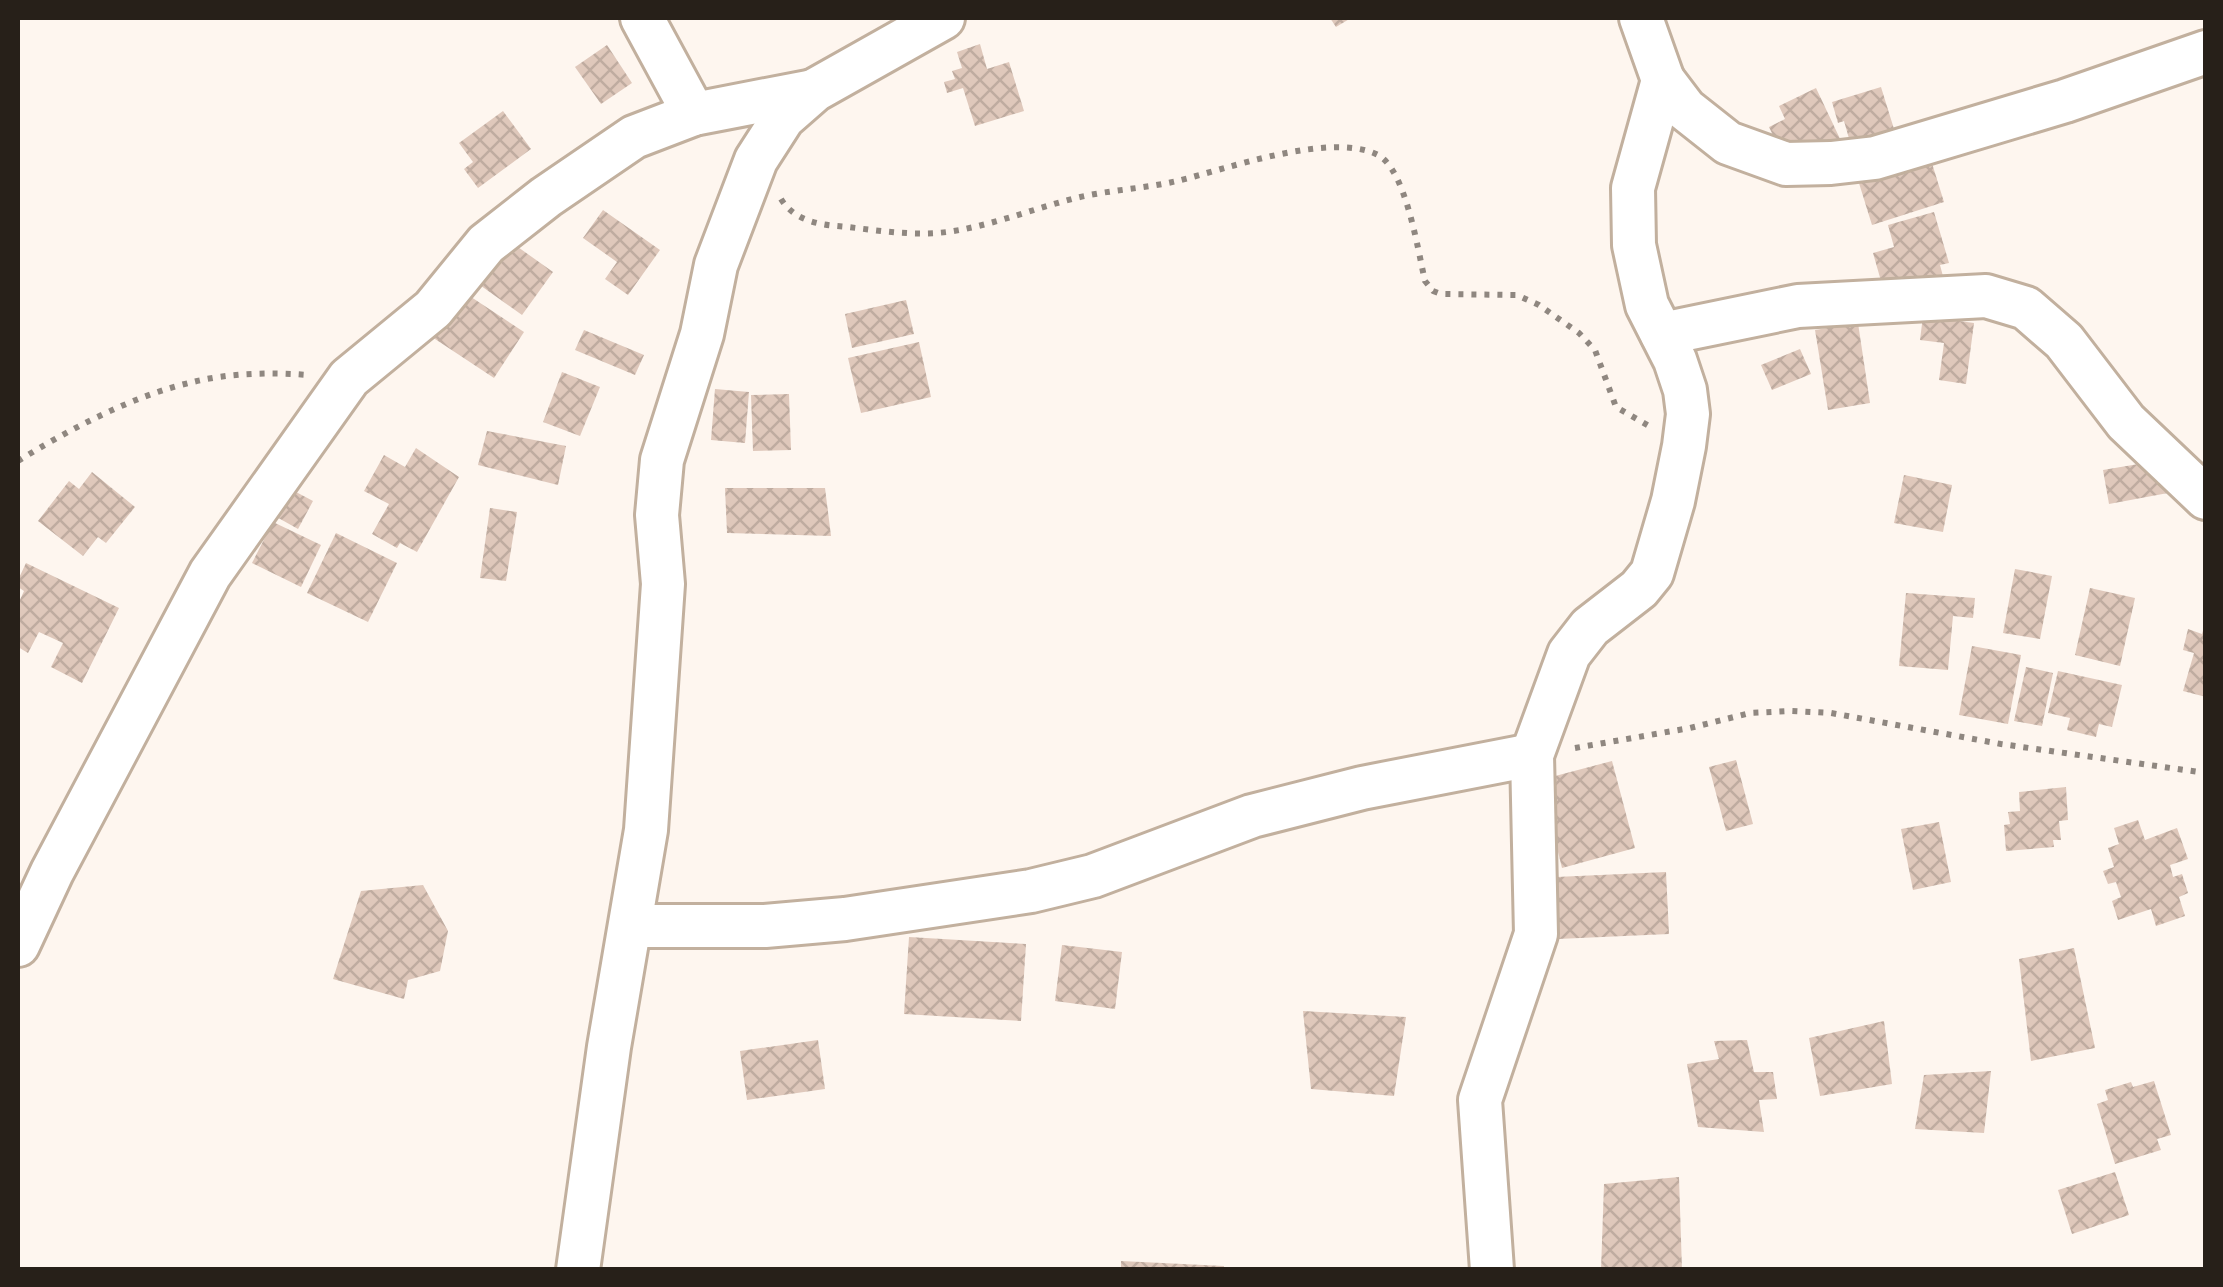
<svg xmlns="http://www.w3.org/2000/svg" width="2223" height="1287" viewBox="0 0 2223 1287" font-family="'Roboto Condensed',sans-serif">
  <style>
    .building { fill: url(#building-cross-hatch) }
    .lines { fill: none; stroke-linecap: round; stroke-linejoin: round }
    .street-casing { stroke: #c2b09e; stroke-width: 48 }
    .path { stroke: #8f8780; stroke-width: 6; stroke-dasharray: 5 8; stroke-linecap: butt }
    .street { stroke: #fff; stroke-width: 42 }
  </style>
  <defs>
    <pattern id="building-cross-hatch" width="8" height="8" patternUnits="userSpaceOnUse" patternTransform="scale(2.5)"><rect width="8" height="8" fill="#dfc8bb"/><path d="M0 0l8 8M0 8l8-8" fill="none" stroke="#bfaca0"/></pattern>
  </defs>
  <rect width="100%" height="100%" fill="#fef6ef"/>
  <!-- building -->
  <g class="building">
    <path d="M 1330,18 L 1351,18 L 1336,27 Z"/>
    <path d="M 980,44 L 987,69 L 1009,62 L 1024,111 L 975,126 L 963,88 L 947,93 L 944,82 L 955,79 L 952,71 L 962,68 L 957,52 Z"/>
    <path d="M 607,45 L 632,83 L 601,104 L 575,67 Z"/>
    <path d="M 1881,87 L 1894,129 L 1850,142 L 1844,121 L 1838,123 L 1832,102 Z"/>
    <path d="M 1816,88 L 1842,143 L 1783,156 L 1769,127 L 1785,119 L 1779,106 Z"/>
    <path d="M 503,111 L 531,149 L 478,188 L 464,169 L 473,162 L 459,143 Z"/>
    <path d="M 1930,157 L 1944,202 L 1872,225 L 1858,180 Z"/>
    <path d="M 603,210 L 660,250 L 628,295 L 605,279 L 617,262 L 583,238 Z"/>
    <path d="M 1934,212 L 1949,263 L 1940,265 L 1944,280 L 1900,293 L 1896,277 L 1881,281 L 1873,253 L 1894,247 L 1888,225 Z"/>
    <path d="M 508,240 L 553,272 L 522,315 L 477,283 Z"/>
    <path d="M 462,291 L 524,332 L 494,378 L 432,337 Z"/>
    <path d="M 906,300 L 914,334 L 852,348 L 845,314 Z"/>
    <path d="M 1923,316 L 1974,323 L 1966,384 L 1939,380 L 1944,343 L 1920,340 Z"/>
    <path d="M 1858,323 L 1870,403 L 1828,410 L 1815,330 Z"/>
    <path d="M 584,330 L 644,355 L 635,375 L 575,350 Z"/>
    <path d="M 919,342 L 931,397 L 861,413 L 848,358 Z"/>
    <path d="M 1800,349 L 1811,374 L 1772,390 L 1761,365 Z"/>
    <path d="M 562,372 L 600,387 L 580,436 L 543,422 Z"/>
    <path d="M 715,389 L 749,392 L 745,443 L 711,440 Z"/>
    <path d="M 789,394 L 791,450 L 753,451 L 751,395 Z"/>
    <path d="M 487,431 L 566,446 L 558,485 L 478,465 Z"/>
    <path d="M 416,448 L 459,477 L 417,552 L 400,543 L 397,548 L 372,534 L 389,504 L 364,491 L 384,455 L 405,467 Z"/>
    <path d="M 2162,460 L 2168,493 L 2109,504 L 2103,470 Z"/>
    <path d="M 92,472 L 135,507 L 106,543 L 98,537 L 83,556 L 38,521 L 69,481 L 79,489 Z"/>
    <path d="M 1904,475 L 1952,485 L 1943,532 L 1894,523 Z"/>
    <path d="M 281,484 L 313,501 L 298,529 L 266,511 Z"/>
    <path d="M 725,488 L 825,488 L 831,536 L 727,533 Z"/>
    <path d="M 490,508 L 517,512 L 506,581 L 480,578 Z"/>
    <path d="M 273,522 L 321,545 L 301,587 L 252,563 Z"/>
    <path d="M 336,533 L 397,563 L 368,622 L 307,593 Z"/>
    <path d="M 26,563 L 119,608 L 82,683 L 51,667 L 63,643 L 39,632 L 28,653 L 18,647 L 18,604 L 24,591 L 18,587 L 18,580 Z"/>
    <path d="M 2015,569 L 2052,576 L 2040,639 L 2003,633 Z"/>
    <path d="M 2090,588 L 2135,598 L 2120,666 L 2075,655 Z"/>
    <path d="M 1906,593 L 1975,598 L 1973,618 L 1953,616 L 1948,670 L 1899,666 Z"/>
    <path d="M 2204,627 L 2206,627 L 2206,697 L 2183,691 L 2194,653 L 2183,650 L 2188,629 L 2202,634 Z"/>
    <path d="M 1972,646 L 2021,655 L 2008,724 L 1959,715 Z"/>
    <path d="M 2026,667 L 2053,673 L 2042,726 L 2014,721 Z"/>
    <path d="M 2058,671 L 2122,685 L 2112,727 L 2099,724 L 2096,737 L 2067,730 L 2070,718 L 2048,713 Z"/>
    <path d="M 1736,760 L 1753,824 L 1726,831 L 1709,767 Z"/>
    <path d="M 1612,761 L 1635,848 L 1562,868 L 1540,780 Z"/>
    <path d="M 2066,787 L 2068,820 L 2059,821 L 2061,840 L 2053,840 L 2054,847 L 2006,851 L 2004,825 L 2010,824 L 2008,812 L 2020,811 L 2019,792 Z"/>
    <path d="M 2138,820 L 2145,840 L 2177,828 L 2188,859 L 2170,865 L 2173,877 L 2182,874 L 2188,893 L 2179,897 L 2185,916 L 2156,926 L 2151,909 L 2118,920 L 2112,901 L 2121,897 L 2116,882 L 2108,884 L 2103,871 L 2114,867 L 2108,848 L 2119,844 L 2114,828 Z"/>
    <path d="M 1939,822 L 1951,882 L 1913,890 L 1901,829 Z"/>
    <path d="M 1666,872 L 1669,934 L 1558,939 L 1556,877 Z"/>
    <path d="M 423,885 L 448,931 L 440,971 L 408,980 L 404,999 L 333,979 L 361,891 Z"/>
    <path d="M 909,937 L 1026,944 L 1021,1021 L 904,1014 Z"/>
    <path d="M 1062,945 L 1122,952 L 1115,1009 L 1055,1001 Z"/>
    <path d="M 2074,948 L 2095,1048 L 2031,1061 L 2019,959 Z"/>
    <path d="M 1303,1011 L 1406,1017 L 1394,1096 L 1311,1089 Z"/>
    <path d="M 1884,1021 L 1892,1084 L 1820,1096 L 1809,1038 Z"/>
    <path d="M 818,1040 L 825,1089 L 747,1100 L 740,1051 Z"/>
    <path d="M 1747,1040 L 1754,1072 L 1773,1072 L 1777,1099 L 1759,1100 L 1764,1132 L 1698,1127 L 1687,1064 L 1719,1059 L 1714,1041 Z"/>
    <path d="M 1991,1071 L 1984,1133 L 1915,1129 L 1924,1075 Z"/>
    <path d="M 2154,1081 L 2171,1135 L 2157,1139 L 2161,1150 L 2115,1164 L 2097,1104 L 2108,1100 L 2105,1090 L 2131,1082 L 2133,1087 Z"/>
    <path d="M 2115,1172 L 2129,1215 L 2072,1234 L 2058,1190 Z"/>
    <path d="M 1679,1177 L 1682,1270 L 1638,1270 L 1634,1267 L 1601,1270 L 1604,1184 Z"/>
    <path d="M 1121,1261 L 1224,1266 L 1224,1270 L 1121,1270 Z"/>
  </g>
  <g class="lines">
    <defs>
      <g id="street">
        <path d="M 642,18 L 694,114"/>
        <path d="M 1663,80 L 1685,109 L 1728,143 L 1786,164 L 1831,163 L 1875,158 L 2065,101 L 2206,52"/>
        <path d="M 1662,334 L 1798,306 L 1986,296 L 2026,308 L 2064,341 L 2126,422 L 2206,498"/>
        <path d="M 632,926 L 765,926 L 845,919 L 1031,891 L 1093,876 L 1252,816 L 1362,788 L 1532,755"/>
        <path d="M 18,945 L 52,872 L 210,574 L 349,378 L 433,309 L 486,244 L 546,197 L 634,137 L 694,114 L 813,91"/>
        <path d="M 578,1270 L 609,1047 L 646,830 L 663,584 L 657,515 L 662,460 L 702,334 L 716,265 L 756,160 L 783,118 L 815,90 L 943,18"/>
        <path d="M 1492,1270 L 1480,1100 L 1536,934 L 1532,755 L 1569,654 L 1590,627 L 1639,589 L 1652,573 L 1673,501 L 1684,446 L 1688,414 L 1685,390 L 1675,360 L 1647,305 L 1634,245 L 1633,188 L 1663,80 L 1641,18"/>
      </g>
    </defs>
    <!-- street casing -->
    <use href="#street" class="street-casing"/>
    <!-- path -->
    <g class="path">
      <path d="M 781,199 C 796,223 823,225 848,227 C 881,231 914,236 947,232 C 990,226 1030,210 1072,199 C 1106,190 1143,189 1177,181 C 1227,169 1331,131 1378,155 C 1406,170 1418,251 1425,281 L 1433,291 L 1441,294 L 1517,295 L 1539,305 L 1579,333 L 1595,350 L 1616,407 L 1649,426"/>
      <path d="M 18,461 C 68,430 134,395 193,382 C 229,373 271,372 308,375"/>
      <path d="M 1575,748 L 1690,728 L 1750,713 L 1792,711 L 1831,713 L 2001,744 L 2206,773"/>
    </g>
    <!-- street -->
    <use href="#street" class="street"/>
  </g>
  <!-- border -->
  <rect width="2223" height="1287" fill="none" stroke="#272019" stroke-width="40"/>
</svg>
